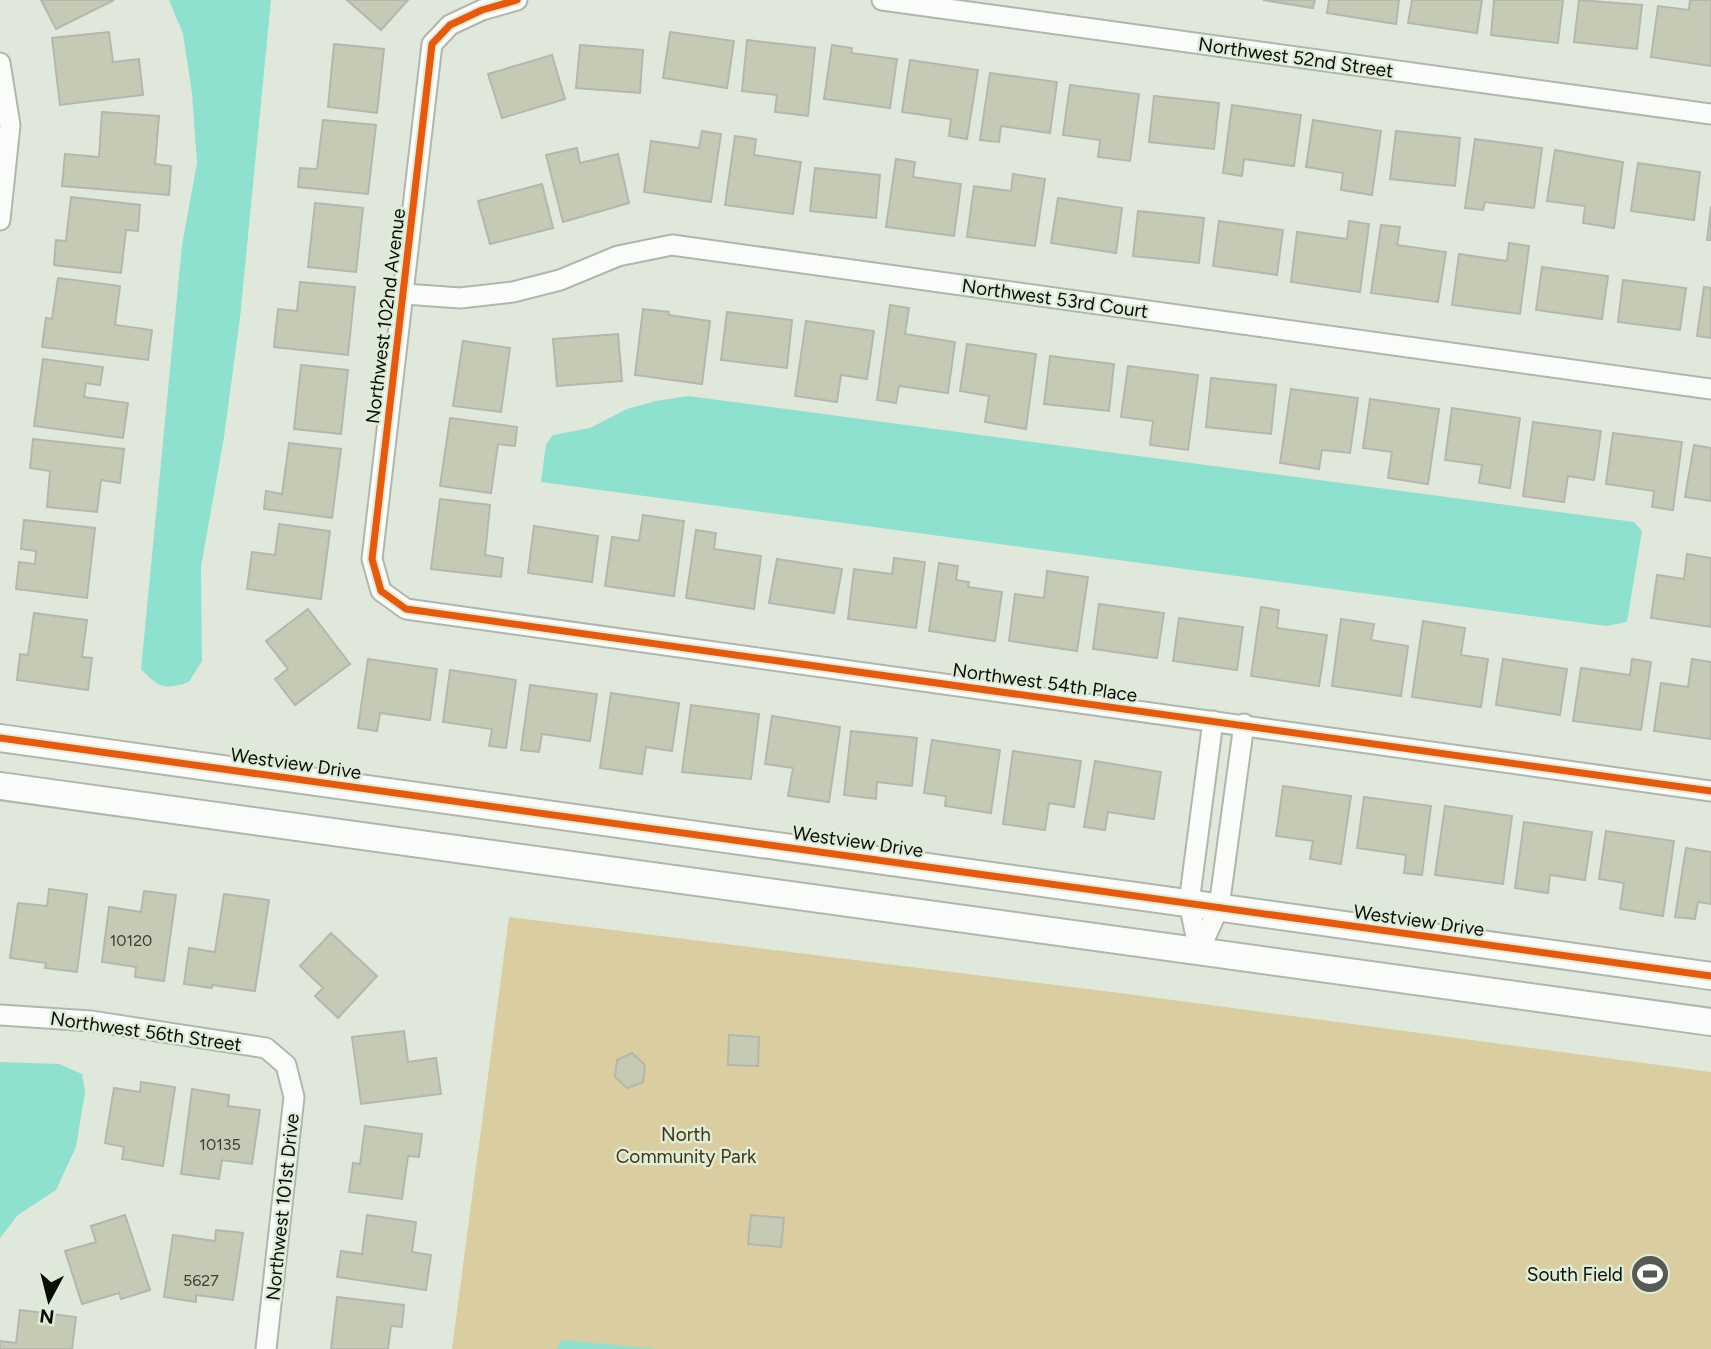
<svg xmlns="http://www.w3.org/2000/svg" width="1711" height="1349" viewBox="0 0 1711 1349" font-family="Figtree,sans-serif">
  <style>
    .green { fill: #dacd9f }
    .water { fill: #8ee1cf }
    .building { fill: #c6cab4; stroke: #b3b7ae; stroke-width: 2 }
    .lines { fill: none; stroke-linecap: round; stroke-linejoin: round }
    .street-casing { stroke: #b0b6ad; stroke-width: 23 }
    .secondary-casing { stroke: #b0b6ad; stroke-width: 30 }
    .street { stroke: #fafcfa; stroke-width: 19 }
    .secondary { stroke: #fafcfa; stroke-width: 26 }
    .cycleway-casing { stroke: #dfecd8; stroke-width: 11 }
    .cycleway { stroke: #e8590c; stroke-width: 7 }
    .labels { text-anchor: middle; stroke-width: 5; stroke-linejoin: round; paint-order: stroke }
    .number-label { font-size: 16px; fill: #393d33 }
    .street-label { font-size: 19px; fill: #0a0e08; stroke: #dfecd8 }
    .park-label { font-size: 19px; fill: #443511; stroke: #dfecd8 }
    .poi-label { font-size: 19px; fill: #0a0e08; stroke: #dfecd8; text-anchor: end }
  </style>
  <rect width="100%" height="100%" fill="#e0e8dc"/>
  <!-- green -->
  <path class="green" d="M 509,917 L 1128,994 L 1711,1072 L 1711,1349 L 452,1349 Z"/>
  <!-- water -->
  <g class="water">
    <path d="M 169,0 L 271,0 L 240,318 L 224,437 L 201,567 L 202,661 L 189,682 C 164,690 159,688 141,669 L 182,245 L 197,163 L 192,93 L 183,34 Z"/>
    <path d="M 688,396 L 1634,522 L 1642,531 L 1627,622 L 1606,626 L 541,482 L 546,444 L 553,435 L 590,428 L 627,409 L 656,401 Z"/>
    <path d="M 0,1062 L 59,1064 L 82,1074 L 85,1092 L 76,1147 L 56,1190 L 18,1215 L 0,1238 Z"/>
    <path d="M 563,1340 L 657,1349 L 556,1349 Z"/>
  </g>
  <!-- building -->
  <g class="building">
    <path d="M 41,0 L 114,0 L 56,29 Z"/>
    <path d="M 347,0 L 408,0 L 381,30 Z"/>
    <path d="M 1263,0 L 1315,0 L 1313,8 Z"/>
    <path d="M 1329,0 L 1399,0 L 1396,24 L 1327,13 Z"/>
    <path d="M 1412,0 L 1482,0 L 1477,33 L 1408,23 Z"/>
    <path d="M 1494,0 L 1563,0 L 1558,43 L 1491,35 Z"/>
    <path d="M 1579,0 L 1642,5 L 1637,49 L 1574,42 Z"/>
    <path d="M 1690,0 L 1711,0 L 1711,66 L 1651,57 L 1658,6 L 1689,10 Z"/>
    <path d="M 109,32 L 113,62 L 139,59 L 143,95 L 60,105 L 52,38 Z"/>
    <path d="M 670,32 L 734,41 L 727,88 L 663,78 Z"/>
    <path d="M 747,40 L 815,48 L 808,116 L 775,112 L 777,95 L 742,91 Z"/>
    <path d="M 334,44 L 384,49 L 377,113 L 328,107 Z"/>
    <path d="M 580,45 L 643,50 L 640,93 L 576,88 Z"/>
    <path d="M 832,45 L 852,48 L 851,53 L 897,59 L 890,108 L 824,99 Z"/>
    <path d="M 552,55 L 565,99 L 502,118 L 488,74 Z"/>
    <path d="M 910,60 L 978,70 L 967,139 L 949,136 L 951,119 L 902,112 Z"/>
    <path d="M 990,73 L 1057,82 L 1050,133 L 1001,126 L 999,142 L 980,140 Z"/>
    <path d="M 1070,85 L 1139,94 L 1130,161 L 1098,157 L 1100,140 L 1063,135 Z"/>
    <path d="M 1154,96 L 1219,103 L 1214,149 L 1149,142 Z"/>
    <path d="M 1232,105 L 1301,115 L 1294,166 L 1244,159 L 1242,176 L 1223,173 Z"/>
    <path d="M 102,112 L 159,116 L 155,164 L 171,166 L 169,195 L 62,186 L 65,154 L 99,157 Z"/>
    <path d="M 323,120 L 376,125 L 368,194 L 298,187 L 300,168 L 317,169 Z"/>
    <path d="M 1313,120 L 1381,131 L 1372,195 L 1341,190 L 1343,173 L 1306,167 Z"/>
    <path d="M 702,131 L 721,134 L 711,202 L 644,192 L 651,141 L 699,148 Z"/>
    <path d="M 1396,131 L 1460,138 L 1455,186 L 1390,179 Z"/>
    <path d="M 735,136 L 756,139 L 754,155 L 801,162 L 793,214 L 725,205 Z"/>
    <path d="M 1475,139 L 1542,148 L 1534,208 L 1485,202 L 1483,210 L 1465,208 Z"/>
    <path d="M 577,148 L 580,163 L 618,154 L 629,203 L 563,222 L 546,155 Z"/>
    <path d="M 1555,150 L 1623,162 L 1614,228 L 1583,223 L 1585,206 L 1547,201 Z"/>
    <path d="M 896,159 L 915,162 L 913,177 L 961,184 L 954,236 L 886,227 Z"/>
    <path d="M 1638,163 L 1700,172 L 1694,220 L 1631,211 Z"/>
    <path d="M 815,168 L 880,175 L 876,218 L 810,211 Z"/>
    <path d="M 1013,174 L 1045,179 L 1035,246 L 967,237 L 974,186 L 1011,191 Z"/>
    <path d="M 542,184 L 553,228 L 490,244 L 478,201 Z"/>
    <path d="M 71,197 L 140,205 L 138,231 L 126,230 L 121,273 L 54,265 L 56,240 L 66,241 Z"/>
    <path d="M 1058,198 L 1122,208 L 1116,253 L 1051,243 Z"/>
    <path d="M 315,203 L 363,208 L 356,272 L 308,267 Z"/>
    <path d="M 1711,206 L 1711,240 L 1707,240 Z"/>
    <path d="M 1138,211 L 1204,218 L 1199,263 L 1133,256 Z"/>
    <path d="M 1219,221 L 1283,230 L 1277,275 L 1213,266 Z"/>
    <path d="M 1349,221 L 1369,224 L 1360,292 L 1291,282 L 1297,232 L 1347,239 Z"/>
    <path d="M 1381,225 L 1400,227 L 1397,245 L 1446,252 L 1438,302 L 1371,293 Z"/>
    <path d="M 1509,243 L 1529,246 L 1520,314 L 1452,305 L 1459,254 L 1507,261 Z"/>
    <path d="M 1542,267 L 1608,276 L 1602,319 L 1536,310 Z"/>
    <path d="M 58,278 L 120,286 L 115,325 L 152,330 L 148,360 L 42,347 L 46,318 L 52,319 Z"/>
    <path d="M 1623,280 L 1686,288 L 1680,330 L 1618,322 Z"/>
    <path d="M 300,282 L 355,287 L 348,355 L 274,347 L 278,309 L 297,311 Z"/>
    <path d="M 1704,287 L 1711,288 L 1711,338 L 1697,336 Z"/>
    <path d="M 890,305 L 909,308 L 905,334 L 955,342 L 948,393 L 899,386 L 896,403 L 877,400 Z"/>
    <path d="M 643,309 L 669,312 L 669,315 L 710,321 L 702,384 L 635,375 Z"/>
    <path d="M 727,312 L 792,320 L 787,368 L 721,360 Z"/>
    <path d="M 806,321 L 874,331 L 867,379 L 841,375 L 837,402 L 795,396 Z"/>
    <path d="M 618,334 L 622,381 L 557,386 L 553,339 Z"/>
    <path d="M 463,341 L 510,348 L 501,412 L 453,406 Z"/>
    <path d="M 967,344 L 1036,354 L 1026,429 L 985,422 L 989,396 L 960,391 Z"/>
    <path d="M 1050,356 L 1114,364 L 1109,411 L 1044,404 Z"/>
    <path d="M 43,359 L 103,367 L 100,385 L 86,383 L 84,397 L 128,403 L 123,438 L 34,426 Z"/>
    <path d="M 301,365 L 348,370 L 341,434 L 294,429 Z"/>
    <path d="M 1128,366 L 1198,375 L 1188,450 L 1150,445 L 1153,421 L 1121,417 Z"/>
    <path d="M 1211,378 L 1276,385 L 1271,434 L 1206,427 Z"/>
    <path d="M 1291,389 L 1358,398 L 1350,453 L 1322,450 L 1319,469 L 1280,463 Z"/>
    <path d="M 1370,399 L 1439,409 L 1428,484 L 1388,478 L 1392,452 L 1363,448 Z"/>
    <path d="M 1452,408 L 1520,418 L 1510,488 L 1479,483 L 1482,465 L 1445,460 Z"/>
    <path d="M 450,418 L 517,427 L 515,446 L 498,444 L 491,493 L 440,486 Z"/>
    <path d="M 1533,422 L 1601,431 L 1594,480 L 1568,476 L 1564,502 L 1523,496 Z"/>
    <path d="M 1613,433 L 1682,442 L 1673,510 L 1652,507 L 1654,491 L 1606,484 Z"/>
    <path d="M 33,439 L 124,449 L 120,483 L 101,480 L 97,512 L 47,507 L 50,471 L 30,468 Z"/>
    <path d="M 289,443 L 341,449 L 332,518 L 264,509 L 266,491 L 282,494 Z"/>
    <path d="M 1694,445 L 1711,448 L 1711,501 L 1685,497 Z"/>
    <path d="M 440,499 L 490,505 L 485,555 L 503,558 L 501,577 L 431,569 Z"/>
    <path d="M 643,515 L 684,521 L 674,596 L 605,586 L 612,537 L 639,541 Z"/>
    <path d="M 24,520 L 95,528 L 87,598 L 16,589 L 19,562 L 35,564 L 36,551 L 21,549 Z"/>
    <path d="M 279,524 L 330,531 L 321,599 L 247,589 L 252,552 L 275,555 Z"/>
    <path d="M 534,526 L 598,536 L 592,582 L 528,573 Z"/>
    <path d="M 696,530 L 716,533 L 714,549 L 761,556 L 754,609 L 686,598 Z"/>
    <path d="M 1687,554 L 1711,558 L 1711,627 L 1651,618 L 1657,575 L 1684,579 Z"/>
    <path d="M 894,558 L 925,562 L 916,628 L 848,619 L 854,569 L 892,574 Z"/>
    <path d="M 777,559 L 842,569 L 834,613 L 769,603 Z"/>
    <path d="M 939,563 L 958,566 L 956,580 L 969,582 L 968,587 L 1002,592 L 995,641 L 929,631 Z"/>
    <path d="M 1047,571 L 1088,577 L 1077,651 L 1009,641 L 1015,594 L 1044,598 Z"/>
    <path d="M 1099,604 L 1164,613 L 1157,658 L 1093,649 Z"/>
    <path d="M 1261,607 L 1279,610 L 1277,628 L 1327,635 L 1319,686 L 1251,676 Z"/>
    <path d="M 308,609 L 350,664 L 295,705 L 275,679 L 288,669 L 266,641 Z"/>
    <path d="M 34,613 L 87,620 L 82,657 L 92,658 L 88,690 L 17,680 L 20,654 L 28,655 Z"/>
    <path d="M 1179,618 L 1243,627 L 1237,670 L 1173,661 Z"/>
    <path d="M 1341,619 L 1374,624 L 1371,640 L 1408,646 L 1401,696 L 1332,686 Z"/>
    <path d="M 1423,621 L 1465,628 L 1461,655 L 1488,659 L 1481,707 L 1412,697 Z"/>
    <path d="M 368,659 L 437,669 L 430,720 L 380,713 L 377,731 L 358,728 Z"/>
    <path d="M 1503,659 L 1567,669 L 1560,715 L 1496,705 Z"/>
    <path d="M 1632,659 L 1651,662 L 1641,730 L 1573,721 L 1581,668 L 1630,675 Z"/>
    <path d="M 1692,659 L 1711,662 L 1711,739 L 1654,731 L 1661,683 L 1688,687 Z"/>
    <path d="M 450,670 L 516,680 L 506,748 L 489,746 L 492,729 L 443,722 Z"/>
    <path d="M 530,685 L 597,694 L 590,741 L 542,734 L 539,752 L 521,750 Z"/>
    <path d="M 611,693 L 679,703 L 672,751 L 646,747 L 642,774 L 600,768 Z"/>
    <path d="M 691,705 L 759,714 L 751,779 L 682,772 Z"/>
    <path d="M 772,716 L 840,727 L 829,802 L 788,796 L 793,768 L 765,764 Z"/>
    <path d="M 851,731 L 917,738 L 912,786 L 877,782 L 876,799 L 844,795 Z"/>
    <path d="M 932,740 L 1000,750 L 991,813 L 945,806 L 946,796 L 924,793 Z"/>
    <path d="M 1013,751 L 1081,761 L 1074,807 L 1049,803 L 1045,830 L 1003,824 Z"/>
    <path d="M 1095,761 L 1161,772 L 1154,819 L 1108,812 L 1105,830 L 1084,827 Z"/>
    <path d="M 1283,786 L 1351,796 L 1341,864 L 1310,859 L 1313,841 L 1276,836 Z"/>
    <path d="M 1364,797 L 1431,806 L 1422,875 L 1404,873 L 1406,855 L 1357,848 Z"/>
    <path d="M 1445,806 L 1512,816 L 1503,884 L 1435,875 Z"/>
    <path d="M 1524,822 L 1592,832 L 1585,880 L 1550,875 L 1548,893 L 1515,888 Z"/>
    <path d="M 1606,831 L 1674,841 L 1663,916 L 1620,909 L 1624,883 L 1599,879 Z"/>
    <path d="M 1686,848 L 1711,852 L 1711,904 L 1698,902 L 1695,919 L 1675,917 Z"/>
    <path d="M 49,889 L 87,894 L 77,972 L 45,968 L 46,963 L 10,958 L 18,903 L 47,906 Z"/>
    <path d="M 144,891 L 176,895 L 164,981 L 135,977 L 136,967 L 102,962 L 109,907 L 141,912 Z"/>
    <path d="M 224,894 L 269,900 L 255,991 L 212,985 L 212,988 L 184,984 L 189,948 L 215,952 Z"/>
    <path d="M 331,933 L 377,976 L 338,1018 L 315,996 L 323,988 L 300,966 Z"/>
    <path d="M 404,1031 L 408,1062 L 436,1058 L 441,1094 L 361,1104 L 352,1037 Z"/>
    <path d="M 729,1035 L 759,1037 L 758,1066 L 728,1065 Z"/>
    <path d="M 632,1053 L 645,1065 L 643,1082 L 627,1088 L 615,1077 L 617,1060 Z"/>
    <path d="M 141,1082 L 175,1087 L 163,1166 L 122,1159 L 124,1147 L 105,1143 L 114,1088 L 140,1092 Z"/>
    <path d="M 192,1089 L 229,1095 L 228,1106 L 260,1110 L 252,1164 L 222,1160 L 219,1179 L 181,1174 Z"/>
    <path d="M 365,1126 L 422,1134 L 419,1157 L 408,1156 L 402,1199 L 349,1192 L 353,1163 L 360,1164 Z"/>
    <path d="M 125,1215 L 150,1290 L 121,1299 L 119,1293 L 82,1304 L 65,1251 L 96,1242 L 91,1226 Z"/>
    <path d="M 367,1215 L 416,1222 L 412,1252 L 431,1255 L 426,1290 L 337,1277 L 341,1251 L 362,1254 Z"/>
    <path d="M 751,1215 L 784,1218 L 781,1247 L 748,1244 Z"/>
    <path d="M 216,1230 L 243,1233 L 233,1300 L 196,1295 L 196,1302 L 164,1297 L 173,1235 L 215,1241 Z"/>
    <path d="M 337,1297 L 404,1305 L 402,1327 L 391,1326 L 388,1349 L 331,1349 Z"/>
    <path d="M 20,1310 L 76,1317 L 72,1349 L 0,1349 L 0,1341 L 16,1343 Z"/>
  </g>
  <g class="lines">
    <defs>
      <g id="street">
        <path d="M 517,0 L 482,10 L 450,25 L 432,44 L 372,559 L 381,591 L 406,609 L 1711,791"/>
        <path d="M 882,0 L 1711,114"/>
        <path d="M 0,63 L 10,125 L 0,220"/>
        <path d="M 405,294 L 460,298 L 513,292 L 560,280 L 618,256 L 672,245 L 1711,389"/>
        <path d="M 1199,951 L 1189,903 L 1213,721"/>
        <path d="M 1199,951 L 1219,907 L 1244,724"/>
        <path d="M 0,1015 L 91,1021 L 266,1048 L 286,1065 L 294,1097 L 266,1349"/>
      </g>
      <g id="secondary">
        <path d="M 0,738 L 1711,976"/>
        <path d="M 0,786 L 1711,1022"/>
      </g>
    </defs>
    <!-- street casing -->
    <use href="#street" class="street-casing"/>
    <!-- secondary casing -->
    <use href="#secondary" class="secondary-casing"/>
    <!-- street -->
    <use href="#street" class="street"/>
    <!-- secondary -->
    <use href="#secondary" class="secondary"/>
    <defs>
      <g id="cycleway">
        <path d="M 517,0 L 482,10 L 450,25 L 432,44 L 372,559 L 381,591 L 406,609 L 1711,791"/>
        <path d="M 0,738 L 1711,976"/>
      </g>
    </defs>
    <!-- cycleway casing -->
    <use href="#cycleway" class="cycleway-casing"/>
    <!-- cycleway -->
    <use href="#cycleway" class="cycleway"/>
  </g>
  <!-- icons -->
  <defs>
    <symbol id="stadium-disc" viewBox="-11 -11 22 22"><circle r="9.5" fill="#555a52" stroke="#dfecd8"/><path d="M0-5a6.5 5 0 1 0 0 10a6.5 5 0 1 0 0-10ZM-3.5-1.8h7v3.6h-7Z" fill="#fff"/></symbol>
  </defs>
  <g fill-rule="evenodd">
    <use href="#stadium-disc" x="1628" y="1252" width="44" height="44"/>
  </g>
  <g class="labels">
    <!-- number labels -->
    <g class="number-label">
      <text x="131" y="946">10120</text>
      <text x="220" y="1150">10135</text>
      <text x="201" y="1286">5627</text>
    </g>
    <!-- street labels -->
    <g class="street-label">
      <text transform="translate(1296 57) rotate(8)" y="7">Northwest 52nd Street</text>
      <text transform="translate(1055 298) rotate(8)" y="7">Northwest 53rd Court</text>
      <text transform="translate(385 316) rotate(-83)" y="7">Northwest 102nd Avenue</text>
      <text transform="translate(1045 682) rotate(8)" y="7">Northwest 54th Place</text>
      <text transform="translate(296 763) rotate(8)" y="7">Westview Drive</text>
      <text transform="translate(858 841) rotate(8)" y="7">Westview Drive</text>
      <text transform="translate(1419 920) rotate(8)" y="7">Westview Drive</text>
      <text transform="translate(146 1031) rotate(8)" y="7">Northwest 56th Street</text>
      <text transform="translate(282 1207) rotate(-84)" y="7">Northwest 101st Drive</text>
    </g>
    <!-- park labels -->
    <g class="park-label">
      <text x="686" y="1141">North<tspan x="686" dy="22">Community Park</tspan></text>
    </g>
    <!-- poi labels -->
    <g class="poi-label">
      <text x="1623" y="1281">South Field</text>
    </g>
  </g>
  <!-- north arrow -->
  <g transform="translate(49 1300) rotate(187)" stroke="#dfecd8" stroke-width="5" paint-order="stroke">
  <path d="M0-5L12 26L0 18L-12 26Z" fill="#0a0e08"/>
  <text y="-10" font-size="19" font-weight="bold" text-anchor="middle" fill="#0a0e08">N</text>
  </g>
</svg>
